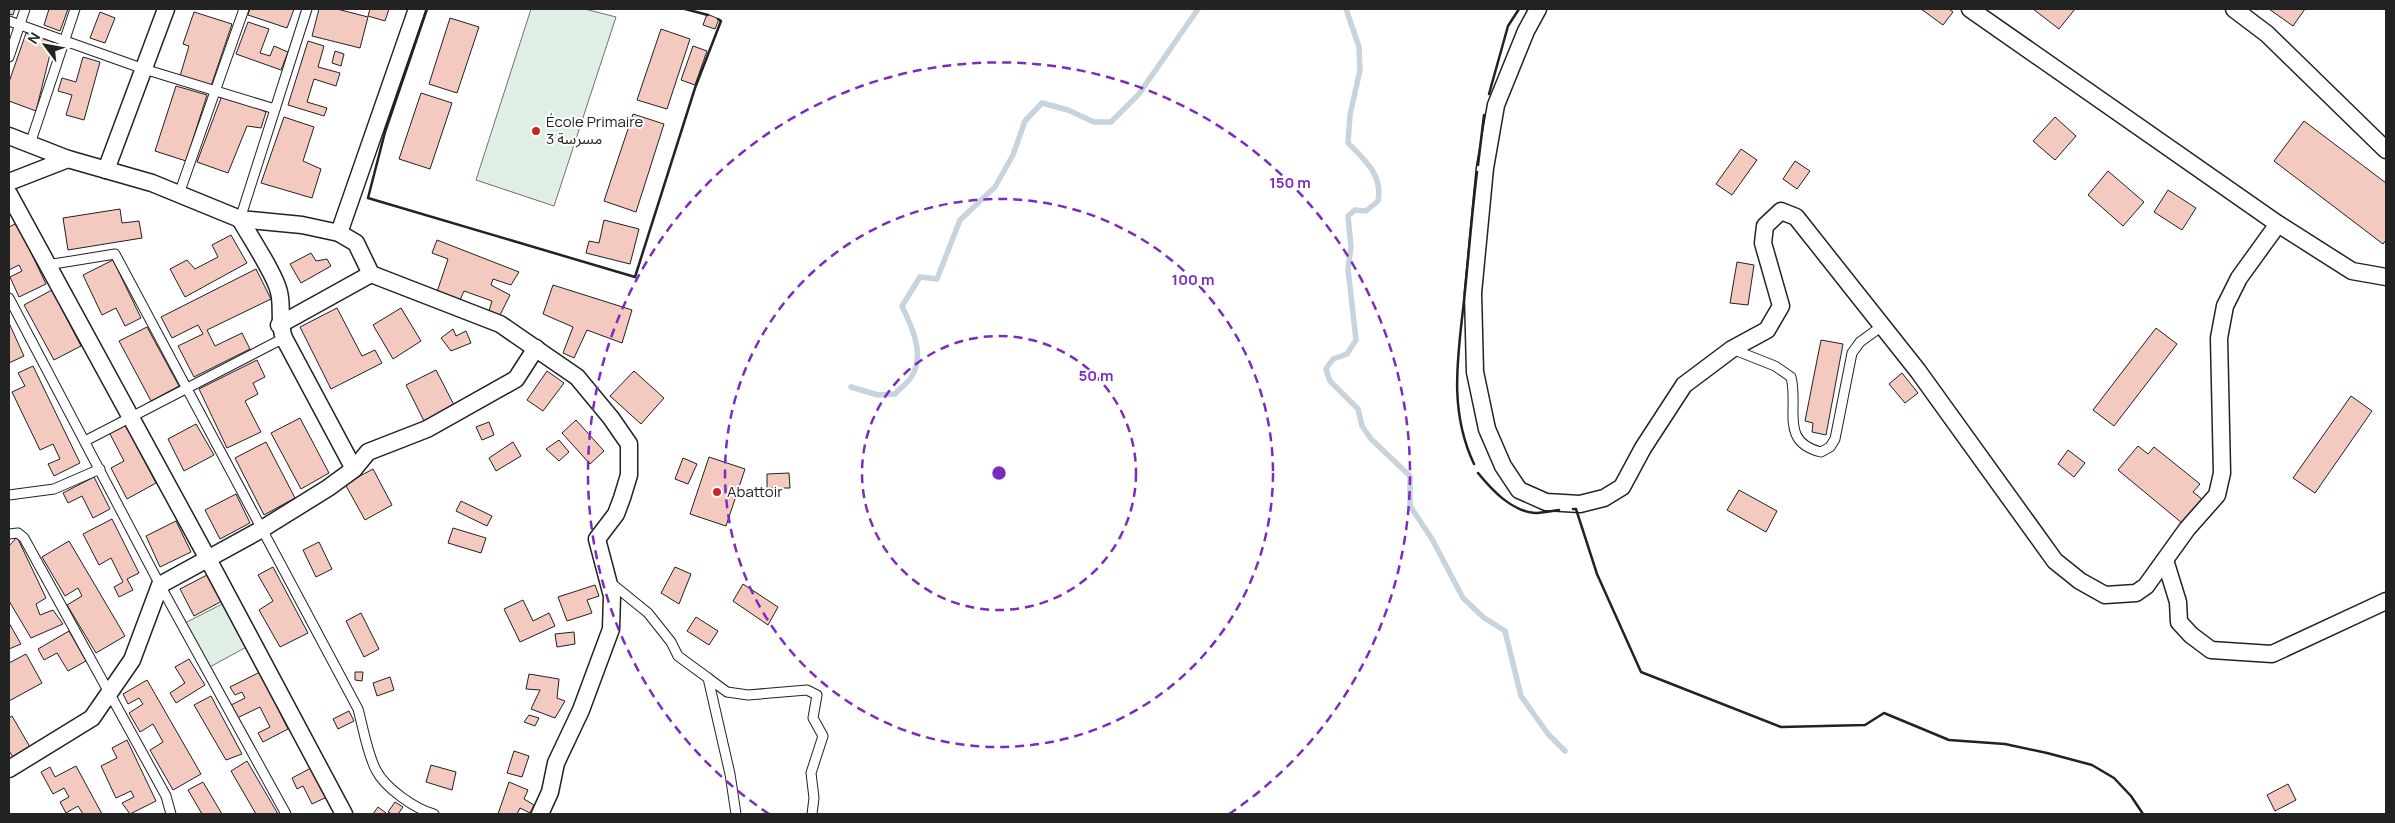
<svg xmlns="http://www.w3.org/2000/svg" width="2395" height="823" viewBox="0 0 2395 823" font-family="Manrope,'Noto Sans Arabic',sans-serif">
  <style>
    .green { fill: #e0efe3; stroke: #6f6f6f }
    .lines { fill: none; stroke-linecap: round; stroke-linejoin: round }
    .stream { stroke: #c7d3dd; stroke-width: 5.5 }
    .building { fill: #f3c9c0; stroke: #222 }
    .lane-casing { stroke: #222; stroke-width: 11 }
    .street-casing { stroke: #222; stroke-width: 19 }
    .lane { stroke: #fff; stroke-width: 9 }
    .street { stroke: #fff; stroke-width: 16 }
    .wall { stroke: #222; stroke-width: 2.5 }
    .ring { fill: none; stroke: #7b2cbf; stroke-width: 2.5; stroke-dasharray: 9 6 }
    .poi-dot { fill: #c62828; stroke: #fff; stroke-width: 2 }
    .labels { text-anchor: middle; stroke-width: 4; stroke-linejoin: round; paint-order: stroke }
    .poi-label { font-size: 15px; fill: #222; stroke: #fff; text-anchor: start }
    .centre { fill: #7b2cbf; stroke: #fff; stroke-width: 2.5 }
    .ring-label { font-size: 15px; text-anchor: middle; font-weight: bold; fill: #7b2cbf; stroke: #fff; stroke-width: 4; stroke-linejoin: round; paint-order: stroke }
  </style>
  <rect width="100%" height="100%" fill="#fff"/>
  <!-- green -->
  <g class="green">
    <path d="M 531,9 L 585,9 L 616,17 L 554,206 L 476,180 Z"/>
    <path d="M 226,602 L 250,645 L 208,668 L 185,623 Z"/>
  </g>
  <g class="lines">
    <!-- stream -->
    <g class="stream">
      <path d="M 1346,9 L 1359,47 L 1360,70 L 1350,115 L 1348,143 C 1365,160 1383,175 1378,201 L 1366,211 L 1355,210 L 1348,216 L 1351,247 L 1348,269 L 1356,340 L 1347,354 L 1333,359 L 1326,369 L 1330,381 L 1358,409 L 1362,426 L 1371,439 L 1410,476 L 1410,506 L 1432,539 L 1463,598 L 1483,617 L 1505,631 L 1521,696 L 1548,734 L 1565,751"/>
      <path d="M 851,387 L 878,395 L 895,394 C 900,388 908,383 912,376 C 925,354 912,327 902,306 L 920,277 L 937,279 L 960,220 L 995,187 L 1013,155 L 1025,121 L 1042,103 L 1068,110 L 1094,122 L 1111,122 L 1139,94 L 1198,9"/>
    </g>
  </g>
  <!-- building -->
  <g class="building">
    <path d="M 9,9 L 15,9 L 13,15 L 9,14 Z"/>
    <path d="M 49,9 L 68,9 L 60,31 L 44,25 Z"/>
    <path d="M 250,9 L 294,9 L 287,28 L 248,15 Z"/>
    <path d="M 319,9 L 337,9 L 368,17 L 360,48 L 312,36 Z"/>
    <path d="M 370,9 L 389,9 L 385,21 L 368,16 Z"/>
    <path d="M 1921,9 L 1949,9 L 1953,12 L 1943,25 Z"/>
    <path d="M 2033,9 L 2075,9 L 2059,29 Z"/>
    <path d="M 2269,9 L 2305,9 L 2293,26 Z"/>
    <path d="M 100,12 L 115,18 L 105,43 L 90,38 Z"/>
    <path d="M 194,12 L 232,24 L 211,86 L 180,76 L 189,46 L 183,44 Z"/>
    <path d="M 707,14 L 719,19 L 715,29 L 703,25 Z"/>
    <path d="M 450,18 L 479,27 L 457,93 L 429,84 Z"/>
    <path d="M 248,22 L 269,29 L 260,53 L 270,56 L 274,46 L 288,52 L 281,70 L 236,54 Z"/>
    <path d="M 661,29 L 690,39 L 667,109 L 637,100 Z"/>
    <path d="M 26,33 L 53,42 L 36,111 L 9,101 L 9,82 Z"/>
    <path d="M 308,41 L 324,46 L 318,67 L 340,73 L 336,86 L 314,79 L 307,102 L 327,108 L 324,116 L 288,105 Z"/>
    <path d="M 693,46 L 707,51 L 695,85 L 681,80 Z"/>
    <path d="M 335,51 L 344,54 L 341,66 L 332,63 Z"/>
    <path d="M 83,57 L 100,62 L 84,120 L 66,115 L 72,95 L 58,91 L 62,78 L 76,82 Z"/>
    <path d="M 176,86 L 207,95 L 186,161 L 155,151 Z"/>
    <path d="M 223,93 L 266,112 L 261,128 L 247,126 L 228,173 L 197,162 Z"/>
    <path d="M 421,93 L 452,103 L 430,169 L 399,159 Z"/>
    <path d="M 633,114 L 664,124 L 636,212 L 604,201 Z"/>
    <path d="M 284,117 L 314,127 L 303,161 L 321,169 L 312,198 L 261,183 Z"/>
    <path d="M 2055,117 L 2076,136 L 2055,160 L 2033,141 Z"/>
    <path d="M 2304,121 L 2386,183 L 2386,240 L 2383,244 L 2274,161 Z"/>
    <path d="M 1741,149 L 1757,160 L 1732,195 L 1716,184 Z"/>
    <path d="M 1795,161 L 1810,171 L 1797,189 L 1783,179 Z"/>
    <path d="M 2108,171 L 2144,202 L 2123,226 L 2088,195 Z"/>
    <path d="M 2168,190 L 2196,208 L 2182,230 L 2154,212 Z"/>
    <path d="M 120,209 L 122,223 L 139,221 L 142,238 L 68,250 L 63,218 Z"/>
    <path d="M 604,220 L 639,229 L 630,264 L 586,253 L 589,241 L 599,243 Z"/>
    <path d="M 17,223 L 46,284 L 19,297 L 10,277 L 22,271 L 19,265 L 9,270 L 9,227 Z"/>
    <path d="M 231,235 L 247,263 L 185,297 L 170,269 L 187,260 L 195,269 L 218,257 L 212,245 Z"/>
    <path d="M 437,240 L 519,272 L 511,285 L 493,279 L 491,285 L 510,295 L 499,317 L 488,314 L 492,301 L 464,291 L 460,300 L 437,292 L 448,259 L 432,253 Z"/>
    <path d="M 311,253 L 316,261 L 327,259 L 331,266 L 301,283 L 290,264 Z"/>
    <path d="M 113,260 L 141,318 L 125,326 L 116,308 L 102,315 L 83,275 Z"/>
    <path d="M 1737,262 L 1754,265 L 1748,305 L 1730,303 Z"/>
    <path d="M 256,269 L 271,299 L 207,330 L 215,346 L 242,333 L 250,349 L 194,377 L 178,346 L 203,334 L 198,325 L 172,338 L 161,317 Z"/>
    <path d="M 553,285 L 632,310 L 622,343 L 587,330 L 574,358 L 563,353 L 573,327 L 543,314 Z"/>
    <path d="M 52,290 L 81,346 L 54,360 L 24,305 Z"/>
    <path d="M 337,308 L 362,356 L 375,350 L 382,363 L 331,389 L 300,327 Z"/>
    <path d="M 401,308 L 421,341 L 393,359 L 373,325 Z"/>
    <path d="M 9,323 L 24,356 L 9,363 Z"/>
    <path d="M 147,327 L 179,386 L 151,401 L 119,341 Z"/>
    <path d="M 2156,328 L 2177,344 L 2114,426 L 2093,410 Z"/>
    <path d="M 453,329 L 456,336 L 466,331 L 471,343 L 451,351 L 441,338 Z"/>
    <path d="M 1821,340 L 1843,344 L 1826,435 L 1812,432 L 1813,423 L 1805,421 Z"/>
    <path d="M 257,360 L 265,377 L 253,383 L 258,394 L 245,401 L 261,432 L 227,448 L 199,389 Z"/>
    <path d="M 33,366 L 80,463 L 54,476 L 48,464 L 60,459 L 53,444 L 40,450 L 12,392 L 25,386 L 18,373 Z"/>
    <path d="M 436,370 L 454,405 L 424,421 L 406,385 Z"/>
    <path d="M 547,371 L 564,383 L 543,411 L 527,400 Z"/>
    <path d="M 634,371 L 664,398 L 641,424 L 610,396 Z"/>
    <path d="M 1902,373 L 1918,393 L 1905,403 L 1889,384 Z"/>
    <path d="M 2351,396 L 2372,411 L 2315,493 L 2293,478 Z"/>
    <path d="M 300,418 L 329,473 L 301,489 L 271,433 Z"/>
    <path d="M 576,420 L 604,451 L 590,464 L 562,433 Z"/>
    <path d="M 489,422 L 494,435 L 482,440 L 476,427 Z"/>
    <path d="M 125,424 L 156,483 L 127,499 L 111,468 L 124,461 L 109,432 Z"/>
    <path d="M 196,424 L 214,455 L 184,471 L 168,439 Z"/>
    <path d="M 559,440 L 569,452 L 559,461 L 546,449 Z"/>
    <path d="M 266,442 L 295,498 L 264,515 L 235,458 Z"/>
    <path d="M 513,442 L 521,456 L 496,471 L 489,458 Z"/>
    <path d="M 2138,446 L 2148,454 L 2154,447 L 2200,484 L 2193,492 L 2202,499 L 2182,523 L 2118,470 Z"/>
    <path d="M 2068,450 L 2085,463 L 2074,477 L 2058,464 Z"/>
    <path d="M 709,457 L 745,469 L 726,526 L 690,514 Z"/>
    <path d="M 683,458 L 697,464 L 688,484 L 675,479 Z"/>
    <path d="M 373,469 L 392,505 L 365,520 L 345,484 Z"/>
    <path d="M 789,473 L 790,488 L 767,488 L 767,474 Z"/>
    <path d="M 94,477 L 110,509 L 93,518 L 82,496 L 68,503 L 63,493 Z"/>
    <path d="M 1739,490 L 1777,511 L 1766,532 L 1727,510 Z"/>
    <path d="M 236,494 L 250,523 L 220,539 L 205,510 Z"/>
    <path d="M 461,501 L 492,516 L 487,526 L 456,511 Z"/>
    <path d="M 112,519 L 139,573 L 127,579 L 133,590 L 119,597 L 114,587 L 123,582 L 111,558 L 99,565 L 83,534 Z"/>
    <path d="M 176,521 L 191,552 L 160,567 L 146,536 Z"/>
    <path d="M 453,528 L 486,538 L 481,553 L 448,543 Z"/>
    <path d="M 17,537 L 46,598 L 36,604 L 40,615 L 53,610 L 63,624 L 31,638 L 9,601 L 9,546 Z"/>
    <path d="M 69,541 L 125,636 L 96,653 L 67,605 L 82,596 L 78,588 L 65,596 L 42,557 Z"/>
    <path d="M 319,542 L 332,569 L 316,577 L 303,550 Z"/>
    <path d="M 273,567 L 308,633 L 280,647 L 259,610 L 273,601 L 258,575 Z"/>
    <path d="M 675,567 L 691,574 L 679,604 L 661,593 Z"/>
    <path d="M 207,575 L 222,601 L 194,616 L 180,589 Z"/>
    <path d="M 743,584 L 778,607 L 768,625 L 733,601 Z"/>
    <path d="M 595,585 L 599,596 L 587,600 L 592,613 L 567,621 L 558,597 Z"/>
    <path d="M 523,600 L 533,621 L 549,613 L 555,626 L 520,642 L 504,609 Z"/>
    <path d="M 361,613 L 379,649 L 364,657 L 346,621 Z"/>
    <path d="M 696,617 L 718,631 L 709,645 L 687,631 Z"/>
    <path d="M 9,623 L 21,644 L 9,649 Z"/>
    <path d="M 69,631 L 86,661 L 68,671 L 57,653 L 44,660 L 38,649 Z"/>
    <path d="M 574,632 L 575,644 L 557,647 L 555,634 Z"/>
    <path d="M 26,654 L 42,683 L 9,701 L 9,663 Z"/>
    <path d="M 189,659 L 205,685 L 176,703 L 170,693 L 185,683 L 175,667 Z"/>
    <path d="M 260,672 L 288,729 L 263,742 L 258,733 L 270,727 L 260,707 L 235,719 L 229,706 L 245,698 L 242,692 L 235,695 L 230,687 Z"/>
    <path d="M 355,672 L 363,672 L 362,681 L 355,680 Z"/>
    <path d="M 529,674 L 559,679 L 557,698 L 565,701 L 555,718 L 531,709 L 540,690 L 526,689 Z"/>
    <path d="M 390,677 L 394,690 L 377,696 L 373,683 Z"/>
    <path d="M 147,680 L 201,774 L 173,790 L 150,750 L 163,742 L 153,724 L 140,732 L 129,713 L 143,704 L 139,698 L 128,704 L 123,694 Z"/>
    <path d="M 211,696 L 242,754 L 226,760 L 194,705 Z"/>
    <path d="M 349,711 L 354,721 L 338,729 L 333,719 Z"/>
    <path d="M 529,715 L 539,718 L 535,726 L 524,722 Z"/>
    <path d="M 12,716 L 30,747 L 13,757 L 9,751 L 9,718 Z"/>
    <path d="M 127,740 L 156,801 L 130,814 L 122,803 L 134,797 L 131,791 L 116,798 L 101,766 L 117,758 L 112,748 Z"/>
    <path d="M 514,751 L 529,756 L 522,777 L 507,773 Z"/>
    <path d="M 247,761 L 278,814 L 256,814 L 231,771 Z"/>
    <path d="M 431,765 L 456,772 L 452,790 L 426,782 Z"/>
    <path d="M 76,766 L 102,814 L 83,814 L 78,806 L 66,813 L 60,802 L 69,797 L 64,788 L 53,794 L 41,772 L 50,767 L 55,777 Z"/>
    <path d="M 311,768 L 327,797 L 312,804 L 303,786 L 297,789 L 292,778 Z"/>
    <path d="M 203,782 L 222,814 L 202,814 L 188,790 Z"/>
    <path d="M 509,782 L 528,790 L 524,799 L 534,805 L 530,813 L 520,808 L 517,814 L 498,814 Z"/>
    <path d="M 2288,784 L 2296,800 L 2275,811 L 2267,795 Z"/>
    <path d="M 395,802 L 403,807 L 398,814 L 392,814 L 388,812 Z"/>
    <path d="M 378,807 L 386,813 L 385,814 L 373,814 Z"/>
  </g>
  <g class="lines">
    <defs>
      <g id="lane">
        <path d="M 9,21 L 144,69 L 275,109"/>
        <path d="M 9,57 L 25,9"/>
        <path d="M 30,144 L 75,9"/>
        <path d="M 179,194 L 244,9"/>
        <path d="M 240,219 L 307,9"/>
        <path d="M 47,265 L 115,254 L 358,709 C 363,727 367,753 376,770 C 385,788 415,809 434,814"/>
        <path d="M 9,298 L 160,585 L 286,814"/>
        <path d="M 1732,349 L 1775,366 L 1791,377 C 1799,408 1779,442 1821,452 L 1830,447 L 1835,439 L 1852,353 L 1860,342 L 1882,326"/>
        <path d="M 85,441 L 284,338"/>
        <path d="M 9,495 L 54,489 L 100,469"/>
        <path d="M 9,534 L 18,533 L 24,538 L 166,796 L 171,814"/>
        <path d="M 611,583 L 648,613 L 671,642 L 678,656 L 708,678 L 730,774 L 736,814"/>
        <path d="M 708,678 L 727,692 L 748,695 L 807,690 L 817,695 L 813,718 L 823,736 L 811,773 L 814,798 L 812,814"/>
      </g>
      <g id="street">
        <path d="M 1538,9 L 1526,31 L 1496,105 L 1485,168 L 1473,293 L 1475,372 L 1487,429 L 1503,466 L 1519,490 L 1546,502 L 1580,504 L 1604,498 L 1622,487 L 1643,448 L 1684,385 L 1732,349 L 1767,330 L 1781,306 L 1763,243 L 1765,226 L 1781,211 L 1796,217 L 1918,371 L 2055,561 L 2080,581 L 2105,595 L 2136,593 L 2146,586 L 2187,529 L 2217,495 L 2222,473 L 2219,338 L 2225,306 L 2239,278 L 2278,224"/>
        <path d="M 1970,9 L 2278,224 L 2352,271 L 2386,277"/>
        <path d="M 2234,9 L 2267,34 L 2386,150"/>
        <path d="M 9,136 L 68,159 L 152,183 L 240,219 L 302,225 L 339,233 L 356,243 L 371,274 L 500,324 L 577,377 L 611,418 L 629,444 L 629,475 L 622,498 L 616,514 L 597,539 L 612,596 L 611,629 L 581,710 L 556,763 L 550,792 L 540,814"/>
        <path d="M 106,170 L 166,9"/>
        <path d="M 9,182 L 68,159"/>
        <path d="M 9,194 L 208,559 L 344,814"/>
        <path d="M 240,219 C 250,237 275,274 279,292 C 283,308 278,322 284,338 L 354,469"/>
        <path d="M 339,233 L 417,9"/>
        <path d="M 279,325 L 371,274"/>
        <path d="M 2165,560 L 2178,602 L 2179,622 L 2191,635 L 2211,650 L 2272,654 L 2386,601"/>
        <path d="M 9,769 L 92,718 L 132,660 L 160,585 L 262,529 L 328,488 L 354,469 L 368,452 L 427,429 L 516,379 L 536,348"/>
      </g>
    </defs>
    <!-- lane casing -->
    <use href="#lane" class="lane-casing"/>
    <!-- street casing -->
    <use href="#street" class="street-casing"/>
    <!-- lane -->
    <use href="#lane" class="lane"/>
    <!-- street -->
    <use href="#street" class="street"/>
    <!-- wall -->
    <g class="wall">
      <path d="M 427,9 L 385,132 L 368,198 L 635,277 L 695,88 L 721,21 L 718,19"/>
      <path d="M 685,9 L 708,15"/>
      <path d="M 1489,94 L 1508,26 L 1519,9"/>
      <path d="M 1478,165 L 1484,115"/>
      <path d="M 1474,464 C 1447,407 1459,351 1465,291 C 1469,251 1472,212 1477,172"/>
      <path d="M 1478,473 C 1492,490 1511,511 1535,513 C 1542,513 1551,511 1559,510"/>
      <path d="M 1573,509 L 1576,509 L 1597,574 L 1641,672 L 1781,727 L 1865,725 L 1884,713 L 1949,740 L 2005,744 L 2047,753 L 2092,765 L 2114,778 L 2131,796 L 2143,814"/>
    </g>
  </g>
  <!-- distance rings -->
  <g class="ring">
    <circle cx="999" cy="473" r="137"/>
    <circle cx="999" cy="473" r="274"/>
    <path d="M769 814A411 411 0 1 1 1229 814"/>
  </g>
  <!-- markers -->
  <g class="poi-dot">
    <circle cx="536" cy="131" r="5"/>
    <circle cx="717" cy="492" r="5"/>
  </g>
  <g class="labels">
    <!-- poi labels -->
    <g class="poi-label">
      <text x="546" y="127">École Primaire<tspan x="546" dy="17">3 مسرسة</tspan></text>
      <text x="727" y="497">Abattoir</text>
    </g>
  </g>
  <circle cx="999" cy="473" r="8" class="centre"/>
  <g class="ring-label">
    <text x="1290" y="188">150 m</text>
    <text x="1193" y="285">100 m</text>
    <text x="1096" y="381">50 m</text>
  </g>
  <!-- border -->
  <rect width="2395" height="823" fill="none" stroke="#222222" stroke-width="20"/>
  <!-- north arrow -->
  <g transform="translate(45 45) rotate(302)" stroke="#ffffff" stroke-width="4" paint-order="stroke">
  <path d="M0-4L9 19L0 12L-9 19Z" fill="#222222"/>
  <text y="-8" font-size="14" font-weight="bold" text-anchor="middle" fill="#222222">N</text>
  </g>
</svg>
